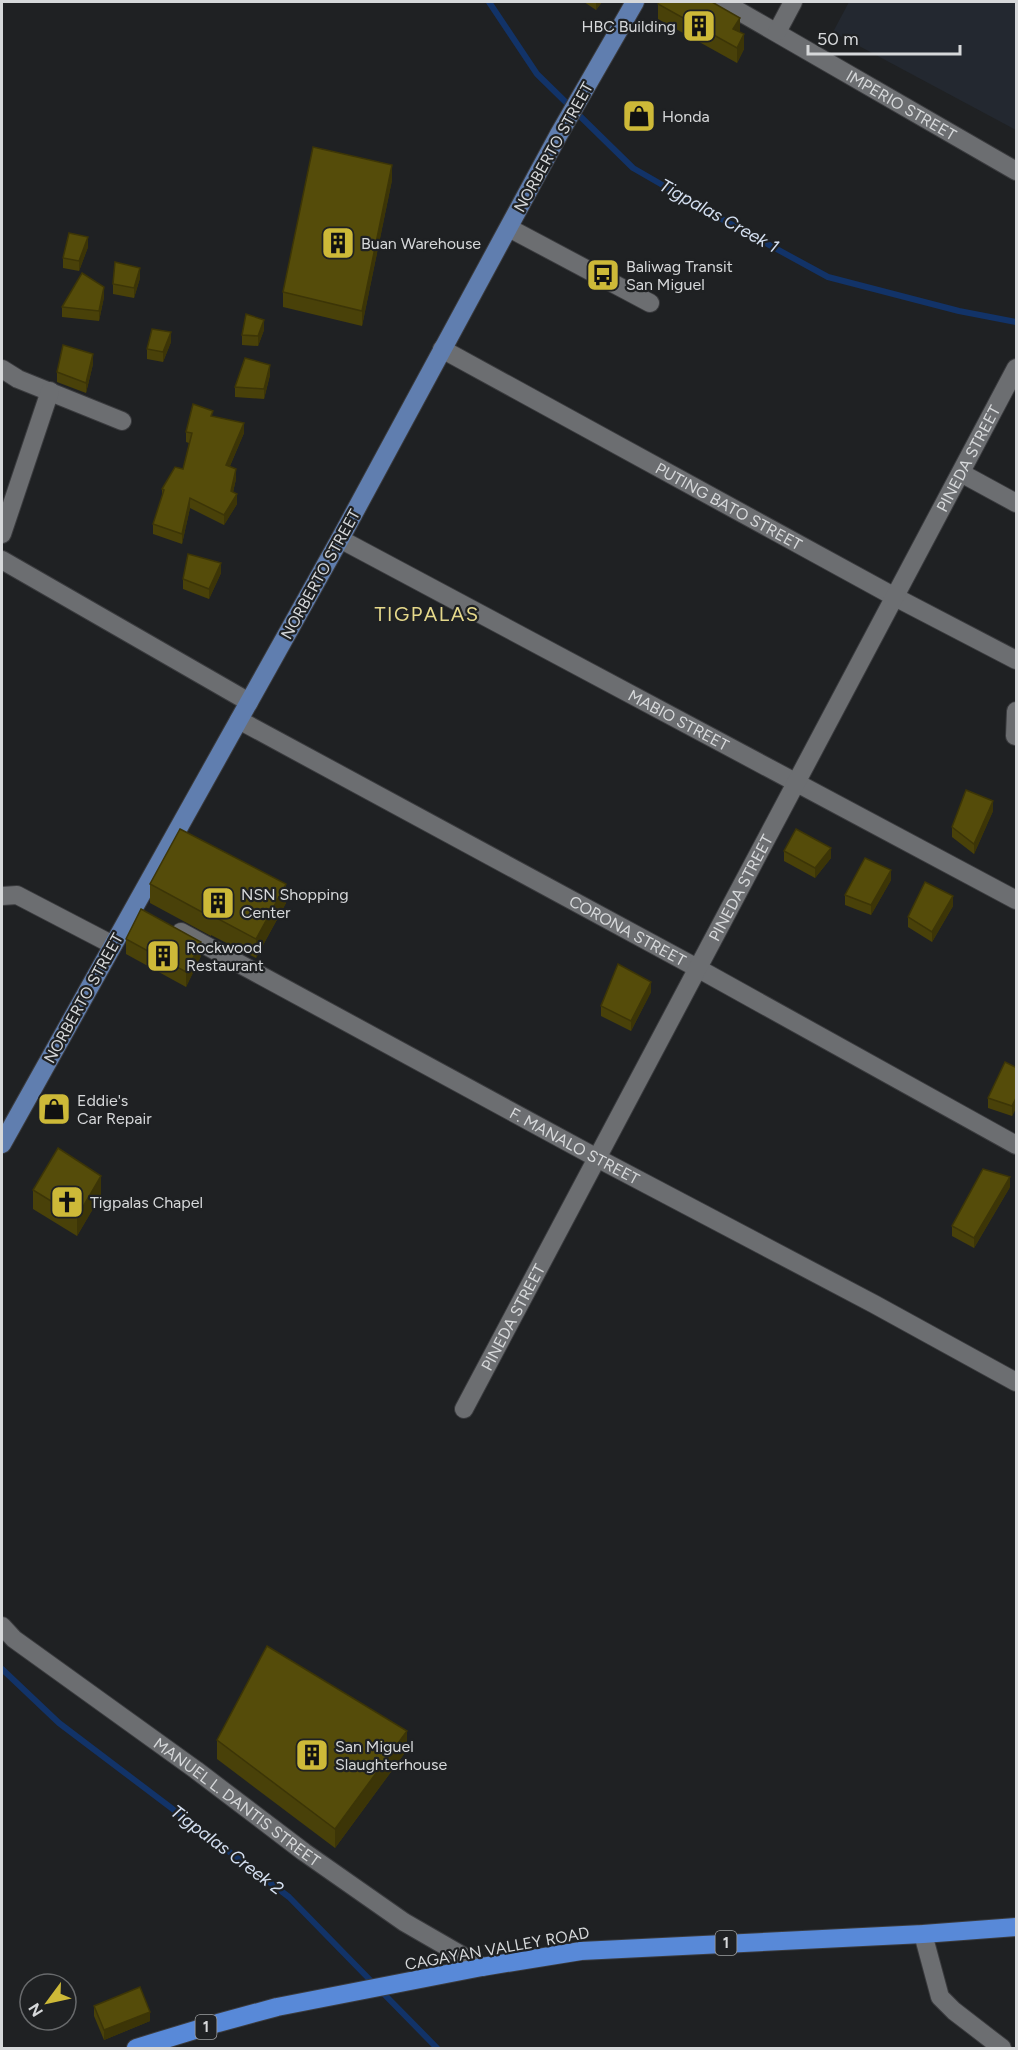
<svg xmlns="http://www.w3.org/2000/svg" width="1018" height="2050" viewBox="0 0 1018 2050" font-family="Figtree,sans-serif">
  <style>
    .built { fill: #232830 }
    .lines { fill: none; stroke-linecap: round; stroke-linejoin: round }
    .stream { stroke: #123368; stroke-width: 6 }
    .minor-casing { stroke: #3a3b3e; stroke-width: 20 }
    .major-casing { stroke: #3a3b3e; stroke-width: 20 }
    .highway-casing { stroke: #3a3b3e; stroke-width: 20 }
    .minor { stroke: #6c6e71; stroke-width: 18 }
    .major { stroke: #607eaf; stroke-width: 18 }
    .highway { stroke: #5889d8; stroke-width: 18 }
    .wall { fill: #494109 }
    .shaded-wall { fill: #3c3507 }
    .building { fill: #554c0a; stroke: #3c3507; stroke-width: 1.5 }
    .labels { text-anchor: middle; stroke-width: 4.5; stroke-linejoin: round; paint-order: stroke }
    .shield { fill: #1f2123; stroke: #9fa1a3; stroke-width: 1.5 }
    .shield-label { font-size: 15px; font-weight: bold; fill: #d6d8da }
    .poi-label { font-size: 16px; fill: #d6d8da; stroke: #1f2123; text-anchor: start }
    .street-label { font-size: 16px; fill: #d6d8da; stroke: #1f2123 }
    .water-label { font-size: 18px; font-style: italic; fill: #d4dff0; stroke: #1f2123 }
    .quarter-label { font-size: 20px; letter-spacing: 1.5px; fill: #e6d98b; stroke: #1f2123 }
  </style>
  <rect width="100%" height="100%" fill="#1f2123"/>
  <!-- built -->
  <path class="built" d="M 849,2 L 1016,2 L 1016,130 L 833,32 Z"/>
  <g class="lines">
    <!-- stream -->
    <g class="stream">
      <path d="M 489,2 L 537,74 L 633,168 L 718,217 L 828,277 L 959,311 L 1016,322"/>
      <path d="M 2,1669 L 59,1723 L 289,1897 L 374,1984"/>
      <path d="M 381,1991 L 437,2048"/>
    </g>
    <defs>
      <g id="minor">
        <path id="s1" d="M 723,2 L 1016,171"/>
        <path d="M 777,32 L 793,2"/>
        <path d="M 509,228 L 650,303"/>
        <path id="s2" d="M 442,349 L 895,597 L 1016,660"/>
        <path d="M 2,369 L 18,379 L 122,421"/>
        <path d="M 961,473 L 1016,503"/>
        <path d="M 2,534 L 50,391"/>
        <path id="s3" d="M 340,539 L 1016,900"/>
        <path d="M 2,560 L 249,702"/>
        <path id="s4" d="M 239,720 L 699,969 L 1016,1145"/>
        <path d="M 1015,736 L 1016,711"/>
        <path d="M 2,896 L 17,895 L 113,945"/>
        <path id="s5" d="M 181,932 L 597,1158 L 874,1304 L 1016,1382"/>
        <path id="s6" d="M 464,1409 L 1016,368"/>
        <path id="s7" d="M 2,1626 L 14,1639 L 196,1770 L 304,1852 L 404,1922 L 482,1967"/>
        <path d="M 923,1934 L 940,1997 L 954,2011 L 1002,2048"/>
      </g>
      <path id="major" d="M 2,1144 L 340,539 L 559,134 L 635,2"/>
      <path id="highway" d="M 136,2048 L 218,2023 L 277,2007 L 482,1967 L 581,1951 L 923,1934 L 1016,1927"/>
    </defs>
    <!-- minor casing -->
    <use href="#minor" class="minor-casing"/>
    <!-- major casing -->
    <use href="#major" class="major-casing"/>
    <!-- highway casing -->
    <use href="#highway" class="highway-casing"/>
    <!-- minor -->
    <use href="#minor" class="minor"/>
    <!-- major -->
    <use href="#major" class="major"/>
    <!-- highway -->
    <use href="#highway" class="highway"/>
  </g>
  <!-- wall -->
  <g class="wall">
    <path d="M 584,2 L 602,2 L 596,10 Z"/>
    <path d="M 658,4 L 744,49 L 737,63 L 658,19 Z"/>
    <path d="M 392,180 L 362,326 L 283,307 L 283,292 Z"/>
    <path d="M 88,247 L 79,271 L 63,268 L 63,258 Z"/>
    <path d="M 140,278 L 134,298 L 113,294 L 113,284 Z"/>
    <path d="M 104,297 L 99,321 L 62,317 L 62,307 Z"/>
    <path d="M 264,330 L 258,346 L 242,345 L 242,335 Z"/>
    <path d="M 171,342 L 163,362 L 147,359 L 147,349 Z"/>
    <path d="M 93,364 L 86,393 L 57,382 L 57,372 Z"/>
    <path d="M 270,375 L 264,399 L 235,397 L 235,387 Z"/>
    <path d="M 213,417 L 244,433 L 230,466 L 236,479 L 233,492 L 237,504 L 224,525 L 190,508 L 182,544 L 153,534 L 153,524 L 162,498 L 162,489 L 183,469 L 189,443 L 186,442 L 186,432 Z"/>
    <path d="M 221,573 L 209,599 L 183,589 L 183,579 Z"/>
    <path d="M 993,811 L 974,854 L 952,837 L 952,827 Z"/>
    <path d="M 784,851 L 831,858 L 815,878 L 784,861 Z"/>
    <path d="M 891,880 L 871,915 L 845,905 L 845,895 Z"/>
    <path d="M 150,884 L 286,903 L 256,958 L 211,935 L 211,936 L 150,903 Z"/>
    <path d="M 953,906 L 932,942 L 908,927 L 908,917 Z"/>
    <path d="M 126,939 L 201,956 L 186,987 L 126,954 Z"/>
    <path d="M 651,992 L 631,1031 L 601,1016 L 601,1006 Z"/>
    <path d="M 1017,1068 L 1017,1106 L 1012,1116 L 988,1108 L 988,1098 Z"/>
    <path d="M 1010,1187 L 974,1248 L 952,1236 L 952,1226 Z"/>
    <path d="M 33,1190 L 101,1195 L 77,1236 L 33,1209 Z"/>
    <path d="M 217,1740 L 407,1750 L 335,1848 L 217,1759 Z"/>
    <path d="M 94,2006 L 150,2021 L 104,2040 L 94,2016 Z"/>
  </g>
  <!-- shaded-wall -->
  <g class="shaded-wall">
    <path d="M 596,2 L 602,2 L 596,10 Z"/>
    <path d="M 740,18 L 740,32 L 733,29 Z"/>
    <path d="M 744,34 L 744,49 L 737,63 L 737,48 Z"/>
    <path d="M 392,165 L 392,180 L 362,326 L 362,311 Z"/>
    <path d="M 88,237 L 88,247 L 79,271 L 79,261 Z"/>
    <path d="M 140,268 L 140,278 L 134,298 L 134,288 Z"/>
    <path d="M 104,287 L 104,297 L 99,321 L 99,311 Z"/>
    <path d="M 264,320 L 264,330 L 258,346 L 258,336 Z"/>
    <path d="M 171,332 L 171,342 L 163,362 L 163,352 Z"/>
    <path d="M 93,354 L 93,364 L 86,393 L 86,383 Z"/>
    <path d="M 270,365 L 270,375 L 264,399 L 264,389 Z"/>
    <path d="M 244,423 L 244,433 L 226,475 L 226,465 Z"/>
    <path d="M 236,469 L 236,479 L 231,501 L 231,491 Z"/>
    <path d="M 237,494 L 237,504 L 224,525 L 224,515 Z"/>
    <path d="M 190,498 L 190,508 L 182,544 L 182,534 Z"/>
    <path d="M 221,563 L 221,573 L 209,599 L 209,589 Z"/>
    <path d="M 993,801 L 993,811 L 974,854 L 974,844 Z"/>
    <path d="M 831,848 L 831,858 L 815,878 L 815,868 Z"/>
    <path d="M 891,870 L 891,880 L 871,915 L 871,905 Z"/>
    <path d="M 286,884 L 286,903 L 256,958 L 256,939 Z"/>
    <path d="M 953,896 L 953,906 L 932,942 L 932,932 Z"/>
    <path d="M 201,942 L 201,956 L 186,987 L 186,972 Z"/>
    <path d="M 651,982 L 651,992 L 631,1031 L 631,1021 Z"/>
    <path d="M 1017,1096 L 1017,1106 L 1012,1116 L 1012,1106 Z"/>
    <path d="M 101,1176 L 101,1195 L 77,1236 L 77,1217 Z"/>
    <path d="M 1010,1177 L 1010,1187 L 974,1248 L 974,1238 Z"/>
    <path d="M 407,1731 L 407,1750 L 335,1848 L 335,1829 Z"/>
    <path d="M 150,2012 L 150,2021 L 104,2040 L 104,2030 Z"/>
  </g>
  <!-- building -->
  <g class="building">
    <path d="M 659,2 L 712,2 L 740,18 L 733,29 L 744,34 L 737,48 L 658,4 Z"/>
    <path d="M 313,147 L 392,165 L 362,311 L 283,292 Z"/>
    <path d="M 69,233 L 88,237 L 79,261 L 63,258 Z"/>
    <path d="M 115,262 L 140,268 L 134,288 L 113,284 Z"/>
    <path d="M 82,273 L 104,287 L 99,311 L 62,307 Z"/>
    <path d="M 246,314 L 264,320 L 258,336 L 242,335 Z"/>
    <path d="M 152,329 L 171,332 L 163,352 L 147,349 Z"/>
    <path d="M 63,345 L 93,354 L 86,383 L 57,372 Z"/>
    <path d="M 245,358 L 270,365 L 264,389 L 235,387 Z"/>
    <path d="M 193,404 L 213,411 L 211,416 L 244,423 L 226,465 L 236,469 L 231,491 L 237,494 L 224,515 L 190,498 L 182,534 L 153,524 L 164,490 L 162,489 L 175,467 L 183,469 L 192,433 L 186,432 Z"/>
    <path d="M 188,554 L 221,563 L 209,589 L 183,579 Z"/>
    <path d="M 966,790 L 993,801 L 974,844 L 952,827 Z"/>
    <path d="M 180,829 L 286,884 L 256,939 L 211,915 L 211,917 L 150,884 Z"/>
    <path d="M 796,829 L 831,848 L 815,868 L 784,851 Z"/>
    <path d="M 865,858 L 891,870 L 871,905 L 845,895 Z"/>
    <path d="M 925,882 L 953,896 L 932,932 L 908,917 Z"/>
    <path d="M 141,909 L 201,942 L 186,972 L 126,939 Z"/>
    <path d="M 618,964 L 651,982 L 631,1021 L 601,1006 Z"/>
    <path d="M 1005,1062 L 1017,1068 L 1017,1096 L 1012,1106 L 988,1098 Z"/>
    <path d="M 58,1148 L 101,1176 L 77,1217 L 33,1190 Z"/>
    <path d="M 983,1169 L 1010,1177 L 974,1238 L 952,1226 Z"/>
    <path d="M 267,1646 L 407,1731 L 335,1829 L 217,1740 Z"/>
    <path d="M 140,1987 L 150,2012 L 104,2030 L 94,2006 Z"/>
  </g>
  <!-- icons -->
  <defs>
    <symbol id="building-square" viewBox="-11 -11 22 22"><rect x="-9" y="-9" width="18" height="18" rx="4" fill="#cdb938" stroke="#1f2123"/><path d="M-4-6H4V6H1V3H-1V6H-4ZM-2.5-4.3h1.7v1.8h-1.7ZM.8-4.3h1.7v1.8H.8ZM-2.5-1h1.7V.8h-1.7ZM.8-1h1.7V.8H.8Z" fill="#111"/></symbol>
    <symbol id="shop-square" viewBox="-11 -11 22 22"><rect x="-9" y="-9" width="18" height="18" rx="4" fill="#cdb938" stroke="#1f2123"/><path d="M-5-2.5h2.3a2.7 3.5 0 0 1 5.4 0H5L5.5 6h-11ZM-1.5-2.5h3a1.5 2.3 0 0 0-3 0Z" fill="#111"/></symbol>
    <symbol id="bus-square" viewBox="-11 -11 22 22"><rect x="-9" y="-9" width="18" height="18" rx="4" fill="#cdb938" stroke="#1f2123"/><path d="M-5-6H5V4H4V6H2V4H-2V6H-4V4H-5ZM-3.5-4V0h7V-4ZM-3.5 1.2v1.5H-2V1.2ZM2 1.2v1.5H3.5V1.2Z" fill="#111"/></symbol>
    <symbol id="church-square" viewBox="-11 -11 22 22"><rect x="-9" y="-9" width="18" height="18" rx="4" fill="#cdb938" stroke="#1f2123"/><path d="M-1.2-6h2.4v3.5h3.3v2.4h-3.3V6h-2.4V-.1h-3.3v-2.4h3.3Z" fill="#111"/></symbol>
  </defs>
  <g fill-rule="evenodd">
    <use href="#building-square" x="680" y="7" width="38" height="38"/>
    <use href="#shop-square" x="620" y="97" width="38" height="38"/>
    <use href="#building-square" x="319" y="224" width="38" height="38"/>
    <use href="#bus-square" x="584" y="256" width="38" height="38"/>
    <use href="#building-square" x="199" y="884" width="38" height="38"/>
    <use href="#building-square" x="144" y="937" width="38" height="38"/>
    <use href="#shop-square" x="35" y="1090" width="38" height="38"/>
    <use href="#church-square" x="48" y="1183" width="38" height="38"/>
    <use href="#building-square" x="293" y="1736" width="38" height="38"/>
  </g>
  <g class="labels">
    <!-- shield labels -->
    <g class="shield">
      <rect x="715.5" y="1931" width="21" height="24" rx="4.5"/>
      <rect x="195.5" y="2015" width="21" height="24" rx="4.5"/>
    </g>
    <g class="shield-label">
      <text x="726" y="1948">1</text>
      <text x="206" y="2032">1</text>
    </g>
    <!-- poi labels -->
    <g class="poi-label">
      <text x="676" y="32" text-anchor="end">HBC Building</text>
      <text x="662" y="122">Honda</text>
      <text x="361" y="249">Buan Warehouse</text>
      <text x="626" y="272">Baliwag Transit<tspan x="626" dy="18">San Miguel</tspan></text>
      <text x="241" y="900">NSN Shopping<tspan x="241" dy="18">Center</tspan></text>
      <text x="186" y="953">Rockwood<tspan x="186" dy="18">Restaurant</tspan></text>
      <text x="77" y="1106">Eddie's<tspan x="77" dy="18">Car Repair</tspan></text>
      <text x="90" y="1208">Tigpalas Chapel</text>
      <text x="335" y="1752">San Miguel<tspan x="335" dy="18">Slaughterhouse</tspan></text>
    </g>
    <!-- street labels -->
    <g class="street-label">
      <text dy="6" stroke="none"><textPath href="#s1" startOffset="206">IMPERIO STREET</textPath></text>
      <text transform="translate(553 147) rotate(-61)" y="6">NORBERTO STREET</text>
      <text dy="6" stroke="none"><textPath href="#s6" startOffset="1076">PINEDA STREET</textPath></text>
      <text dy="6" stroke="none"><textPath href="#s2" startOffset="327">PUTING BATO STREET</textPath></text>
      <text transform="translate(320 574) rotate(-61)" y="6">NORBERTO STREET</text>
      <text dy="6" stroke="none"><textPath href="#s3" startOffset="384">MABIO STREET</textPath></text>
      <text dy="6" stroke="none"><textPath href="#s6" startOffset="590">PINEDA STREET</textPath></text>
      <text dy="6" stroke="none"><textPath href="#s4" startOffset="442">CORONA STREET</textPath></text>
      <text transform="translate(83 998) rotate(-61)" y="6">NORBERTO STREET</text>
      <text dy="6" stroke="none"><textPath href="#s5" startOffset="448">F. MANALO STREET</textPath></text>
      <text dy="6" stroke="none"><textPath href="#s6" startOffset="104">PINEDA STREET</textPath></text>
      <text dy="6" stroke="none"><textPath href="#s7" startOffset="294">MANUEL L. DANTIS STREET</textPath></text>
      <text transform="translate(497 1948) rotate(-10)" y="6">CAGAYAN VALLEY ROAD</text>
    </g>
    <!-- water labels -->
    <g class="water-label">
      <text transform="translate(719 216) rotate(29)" y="6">Tigpalas Creek 1</text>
      <text transform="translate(227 1850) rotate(37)" y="6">Tigpalas Creek 2</text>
    </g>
    <!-- quarter labels -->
    <g class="quarter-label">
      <text x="427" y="621">TIGPALAS</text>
    </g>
  </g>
  <!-- border -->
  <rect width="1018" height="2050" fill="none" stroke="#d6d8da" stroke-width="6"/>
  <!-- north arrow -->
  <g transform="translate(48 2002) rotate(237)"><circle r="28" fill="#1f2123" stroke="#686a6c" stroke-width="1.5"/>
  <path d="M0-4.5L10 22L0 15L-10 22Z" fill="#cdb938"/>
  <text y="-9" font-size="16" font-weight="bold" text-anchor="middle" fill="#d6d8da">N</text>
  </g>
  <!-- scale -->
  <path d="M808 45v9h152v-9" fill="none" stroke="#d6d8da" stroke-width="3"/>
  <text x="817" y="45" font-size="18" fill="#d6d8da" stroke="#1f2123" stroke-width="4.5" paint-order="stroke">50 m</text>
</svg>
